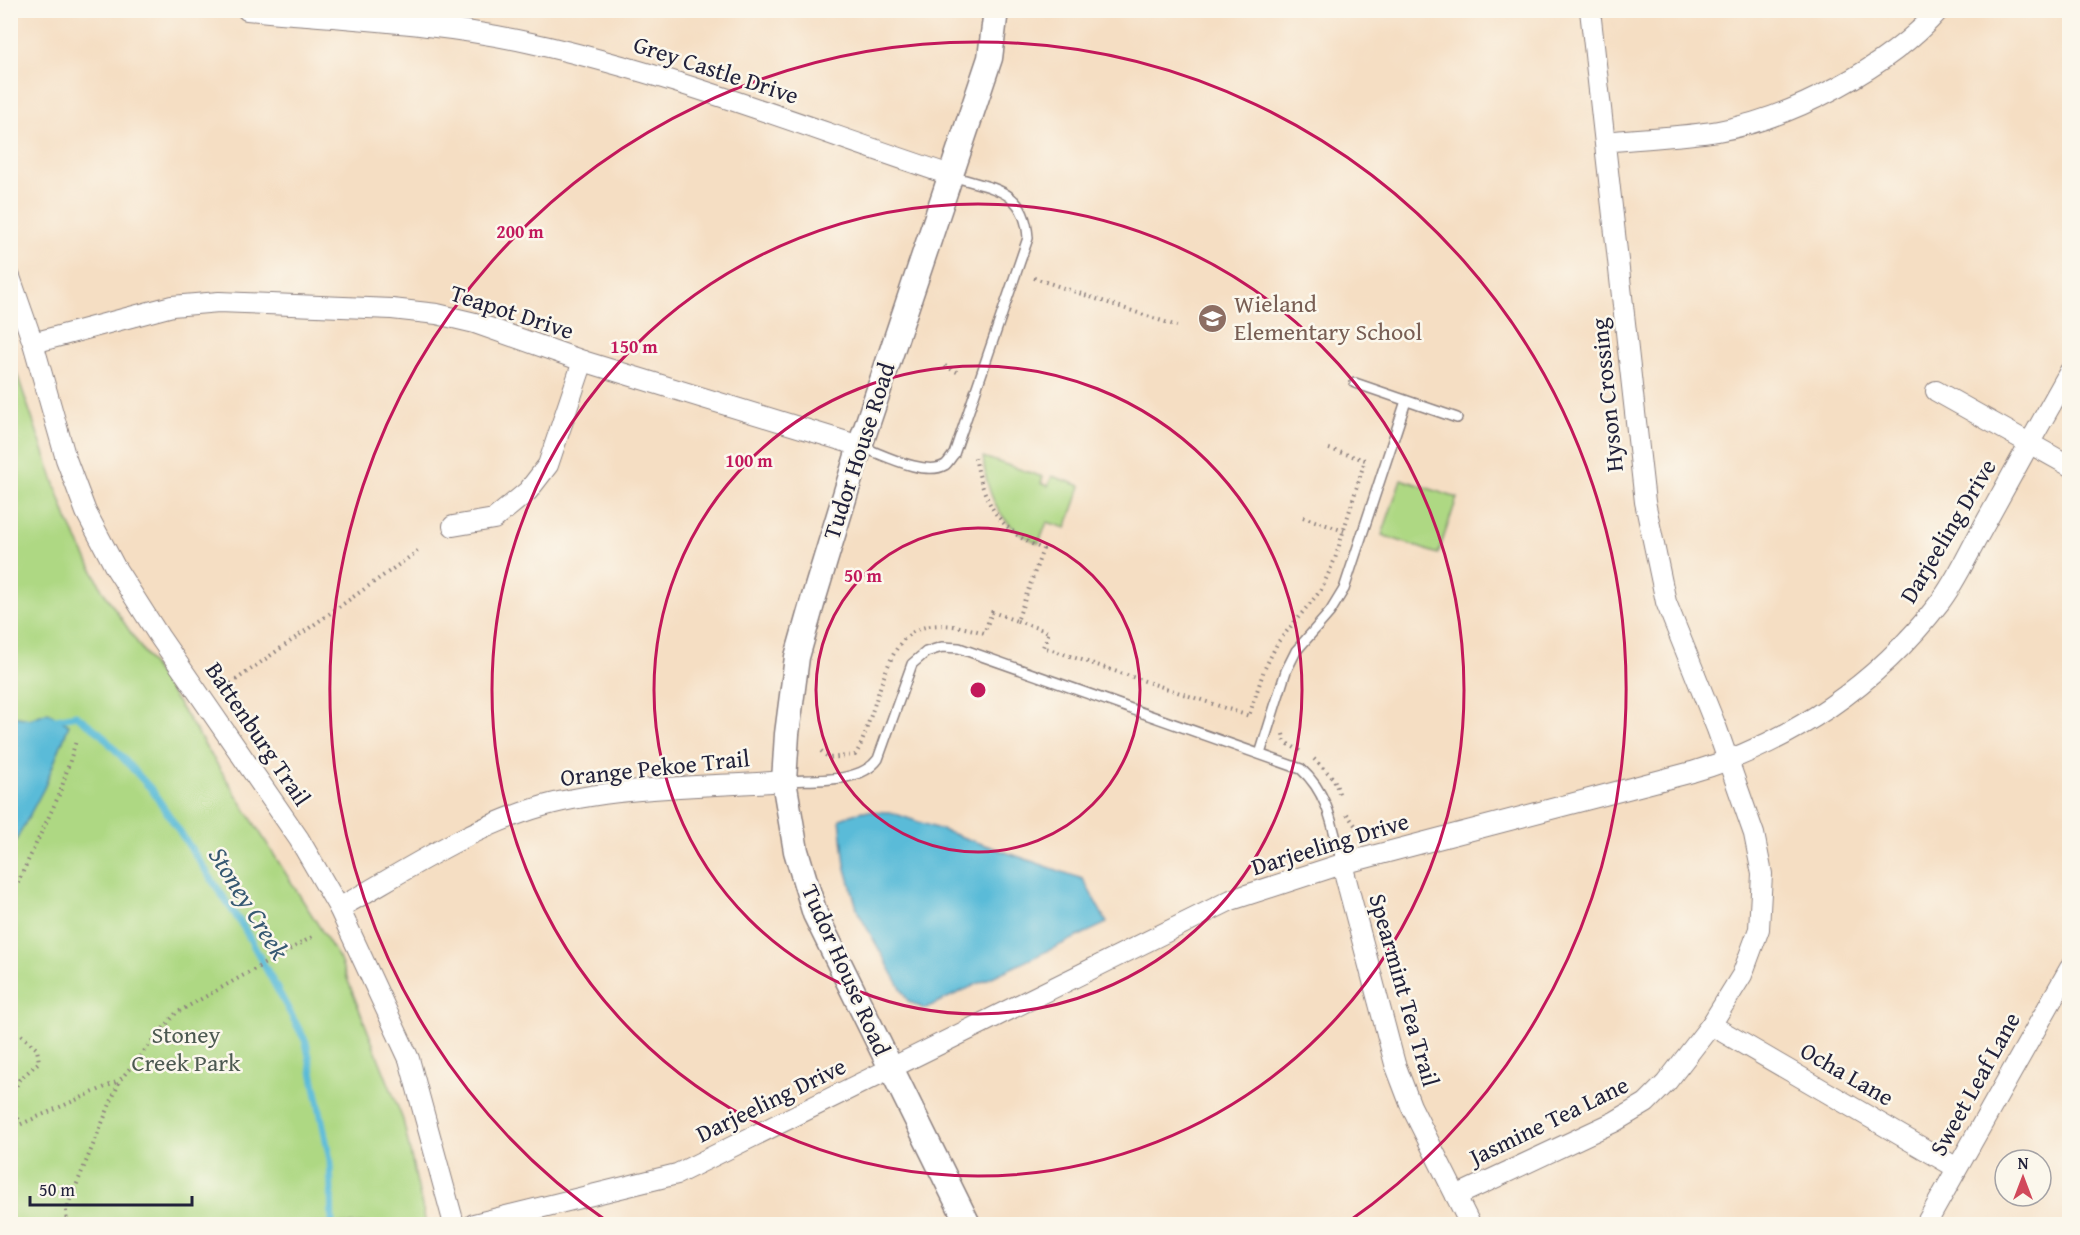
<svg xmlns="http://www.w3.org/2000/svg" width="2080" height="1235" viewBox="0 0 2080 1235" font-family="'Gentium Book Plus',serif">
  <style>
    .green { fill: #aed883; stroke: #687d5f; stroke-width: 1.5 }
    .water { fill: #5abbd8; stroke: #3e6e8a; stroke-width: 1.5 }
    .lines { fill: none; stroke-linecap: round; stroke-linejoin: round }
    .stream { stroke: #5abbd8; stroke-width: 7 }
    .service-casing { stroke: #8c807f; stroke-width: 12 }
    .minor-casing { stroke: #8c807f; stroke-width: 22 }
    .tertiary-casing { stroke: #8c807f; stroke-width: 27 }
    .path { stroke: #8c807f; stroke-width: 4; stroke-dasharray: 1.5 4.5; stroke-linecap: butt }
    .service { stroke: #fff; stroke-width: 9 }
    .minor { stroke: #fff; stroke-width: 20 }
    .tertiary { stroke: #fff; stroke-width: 24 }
    .ring { fill: none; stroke: #c2185b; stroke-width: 3 }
    .labels { text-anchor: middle; stroke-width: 5; stroke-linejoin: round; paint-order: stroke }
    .street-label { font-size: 24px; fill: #22223b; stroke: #fbf7ec }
    .education-label { font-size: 24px; fill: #785e54; stroke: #fbf7ec; text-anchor: start }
    .park-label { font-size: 24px; fill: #4c5951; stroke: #fbf7ec }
    .water-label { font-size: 26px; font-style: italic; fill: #365872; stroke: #fbf7ec }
    .centre { fill: #c2185b; stroke: #fbf7ec; stroke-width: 3 }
    .ring-label { font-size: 18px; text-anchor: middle; font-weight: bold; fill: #c2185b; stroke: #fbf7ec; stroke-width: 5; stroke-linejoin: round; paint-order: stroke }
  </style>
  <rect width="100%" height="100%" fill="#fbf7ec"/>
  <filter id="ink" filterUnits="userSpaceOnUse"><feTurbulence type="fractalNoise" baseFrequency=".0167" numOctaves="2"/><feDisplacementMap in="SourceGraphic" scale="12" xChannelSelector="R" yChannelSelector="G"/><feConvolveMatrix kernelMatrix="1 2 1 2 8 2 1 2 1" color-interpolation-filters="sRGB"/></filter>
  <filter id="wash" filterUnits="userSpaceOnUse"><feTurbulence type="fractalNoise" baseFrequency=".008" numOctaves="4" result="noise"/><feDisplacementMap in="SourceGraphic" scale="24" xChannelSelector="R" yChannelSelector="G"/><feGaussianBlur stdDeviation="1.35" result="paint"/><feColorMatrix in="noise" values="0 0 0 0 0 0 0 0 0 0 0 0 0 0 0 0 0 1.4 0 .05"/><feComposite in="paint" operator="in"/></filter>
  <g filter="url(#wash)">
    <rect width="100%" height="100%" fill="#f5dec3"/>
    <!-- green -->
    <g class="green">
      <path d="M 10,354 L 67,519 L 103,591 L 193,726 L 339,958 L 403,1120 L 426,1224 L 11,1224 Z"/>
      <path d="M 983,457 L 1043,477 L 1041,483 L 1048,486 L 1052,476 L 1081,486 L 1066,528 L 1047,522 L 1039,543 C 1000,528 987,496 983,457 Z"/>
      <path d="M 1401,479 L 1457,498 L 1438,554 L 1382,535 Z"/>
    </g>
    <!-- water -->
    <g class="water">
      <path d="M 48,712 L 69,725 L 44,788 L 11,850 L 11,716 L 30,719 Z"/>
      <path d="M 862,811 L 890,812 L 1083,879 L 1107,923 L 924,1009 L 908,1001 L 858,912 L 845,865 L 840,819 Z"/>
    </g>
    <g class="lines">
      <!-- stream -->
      <path class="stream" d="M 52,720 L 76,715 L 100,733 L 152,790 L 244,928 L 306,1042 L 330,1160 L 332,1224"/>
    </g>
  </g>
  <g filter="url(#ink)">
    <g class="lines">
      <defs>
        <g id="service">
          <path d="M 1355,383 L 1457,418"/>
          <path d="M 862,447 C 882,454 925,477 945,465 C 948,463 951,457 954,454 L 1028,238 C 1025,188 992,189 952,176"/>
          <path d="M 1260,754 L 1286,671 L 1296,651 L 1330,612 L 1344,589 L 1406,401"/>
          <path d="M 786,781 C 814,779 860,784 878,759 L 912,664 L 926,652 L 942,647 L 959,648 L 1301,769 C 1329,794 1333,829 1342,864"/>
        </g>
        <g id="minor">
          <path d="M 247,10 C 341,19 438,22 531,43 C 673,74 811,129 950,175"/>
          <path d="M 1605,142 C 1642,138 1681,137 1718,131 C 1792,118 1889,67 1939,10"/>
          <path d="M 10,277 L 33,343 L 66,459 L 86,512 L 115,567 L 159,636 L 299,839 L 339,908 L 409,1059 L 454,1224"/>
          <path d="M 33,343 L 172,306 L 219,302 L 392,309 L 437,314 L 475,323 L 583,361 L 860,446"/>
          <path d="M 1936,391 L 2070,466"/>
          <path d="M 453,526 L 494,519 L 528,491 L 548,465 L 583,361"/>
          <path d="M 1342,864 L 1395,1064 L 1411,1106 L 1470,1224"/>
          <path d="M 339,908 C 405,871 470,827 543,806 C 614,786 710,787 784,781"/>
          <path d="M 1711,1025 L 1957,1168"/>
          <path d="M 1456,1196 L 1614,1122 L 1646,1103 L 1666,1083 L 1711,1025 L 1742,975 L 1759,929 L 1762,874 L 1754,834 L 1717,729 L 1666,602 L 1645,502 L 1590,10"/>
          <path d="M 474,1224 L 677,1174 L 1231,900 L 1342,864 L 1692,772 C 1792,743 1877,684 1940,602 C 1956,581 1968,554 1981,531 C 2010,478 2040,424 2070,371"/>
          <path d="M 1926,1224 L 2070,968"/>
        </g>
        <path id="tertiary" d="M 968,1224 L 815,914 L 796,851 L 784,781 L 787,734 L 797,657 L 814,597 L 860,446 L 990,58 L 996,10"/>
      </defs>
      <!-- service casing -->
      <use href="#service" class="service-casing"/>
      <!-- minor casing -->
      <use href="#minor" class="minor-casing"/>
      <!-- tertiary casing -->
      <use href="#tertiary" class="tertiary-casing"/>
      <!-- path -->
      <g class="path">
        <path d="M 1034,278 L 1177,326"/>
        <path d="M 945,366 L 959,373"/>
        <path d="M 1303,517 L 1344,531"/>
        <path d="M 1017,621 L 1049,632 L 1043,647 L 1249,716 L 1264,670 L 1278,642 L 1321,590 L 1335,559 L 1365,460 L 1326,448"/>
        <path d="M 226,687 L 418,551"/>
        <path d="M 1283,734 L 1285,742 L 1300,751"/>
        <path d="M 821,751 L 829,758 L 855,755 C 862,745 865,733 869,721 C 893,652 896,606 984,633 L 992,612 L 1017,621 L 1043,549 C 998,530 984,503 975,457"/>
        <path d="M 1314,759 L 1334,779 L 1340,796"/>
        <path d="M 1347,814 L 1357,828"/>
        <path d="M 10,899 L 60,793 L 76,741"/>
        <path d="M 10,1031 L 20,1034 L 37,1049 L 39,1062 L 19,1080 L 11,1099 L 20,1123"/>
        <path d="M 10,1129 L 119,1081"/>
        <path d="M 67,1224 L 66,1210 L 120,1080 L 176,1013 L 314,936"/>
      </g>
      <!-- service -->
      <use href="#service" class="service"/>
      <!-- minor -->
      <use href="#minor" class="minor"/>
      <!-- tertiary -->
      <use href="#tertiary" class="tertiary"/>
    </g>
  </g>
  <!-- distance rings -->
  <g class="ring">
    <circle cx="978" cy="690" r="162"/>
    <circle cx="978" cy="690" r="324"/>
    <circle cx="978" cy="690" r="486"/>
    <path d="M611 1224A648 648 0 1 1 1345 1224"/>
  </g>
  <!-- icons -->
  <defs>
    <symbol id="school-disc" viewBox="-11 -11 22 22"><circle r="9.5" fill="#8d6e63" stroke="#fbf7ec"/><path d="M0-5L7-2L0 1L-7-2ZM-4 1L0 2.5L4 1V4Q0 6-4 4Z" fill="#fff"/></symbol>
  </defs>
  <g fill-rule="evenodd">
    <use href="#school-disc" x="1196" y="302" width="33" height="33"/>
  </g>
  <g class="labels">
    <!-- street labels -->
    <g class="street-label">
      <text transform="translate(716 70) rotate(18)" y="8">Grey Castle Drive</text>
      <text transform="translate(512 312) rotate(18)" y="8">Teapot Drive</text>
      <text transform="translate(1607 395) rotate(-96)" y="8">Hyson Crossing</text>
      <text transform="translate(859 451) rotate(-72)" y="8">Tudor House Road</text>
      <text transform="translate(1948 531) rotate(-59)" y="8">Darjeeling Drive</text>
      <text transform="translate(258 734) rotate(56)" y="8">Battenburg Trail</text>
      <text transform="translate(655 768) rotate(-6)" y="8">Orange Pekoe Trail</text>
      <text transform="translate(1330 844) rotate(-17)" y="8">Darjeeling Drive</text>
      <text transform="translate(846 970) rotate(66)" y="8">Tudor House Road</text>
      <text transform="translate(1404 990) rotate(74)" y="8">Spearmint Tea Trail</text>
      <text transform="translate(1847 1074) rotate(30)" y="8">Ocha Lane</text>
      <text transform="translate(1975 1084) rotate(-61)" y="8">Sweet Leaf Lane</text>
      <text transform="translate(771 1100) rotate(-26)" y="8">Darjeeling Drive</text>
      <text transform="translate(1549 1121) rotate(-26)" y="8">Jasmine Tea Lane</text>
    </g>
    <!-- education labels -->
    <g class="education-label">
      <text x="1234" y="312">Wieland<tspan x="1234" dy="28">Elementary School</tspan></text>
    </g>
    <!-- park labels -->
    <g class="park-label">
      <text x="186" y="1043">Stoney<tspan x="186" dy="28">Creek Park</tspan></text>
    </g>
    <!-- water labels -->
    <g class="water-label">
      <text transform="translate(249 903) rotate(58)" y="9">Stoney Creek</text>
    </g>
  </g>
  <circle cx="978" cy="690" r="9" class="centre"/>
  <g class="ring-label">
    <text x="520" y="238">200 m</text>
    <text x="634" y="353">150 m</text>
    <text x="749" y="467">100 m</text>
    <text x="863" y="582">50 m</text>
  </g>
  <!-- margin -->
  <rect width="2080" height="1235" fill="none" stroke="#fbf7ec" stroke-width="36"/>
  <!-- north arrow -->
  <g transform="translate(2023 1178)"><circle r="28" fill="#fbf7ec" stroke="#a4a2a5" stroke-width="1.5"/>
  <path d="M0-4.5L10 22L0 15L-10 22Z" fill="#d1495b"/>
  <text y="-9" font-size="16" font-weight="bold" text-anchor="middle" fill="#22223b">N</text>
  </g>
  <!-- scale -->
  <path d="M30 1196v9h162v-9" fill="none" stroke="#22223b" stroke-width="3"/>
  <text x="39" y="1196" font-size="18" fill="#22223b" stroke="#fbf7ec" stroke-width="4.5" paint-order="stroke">50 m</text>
</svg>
